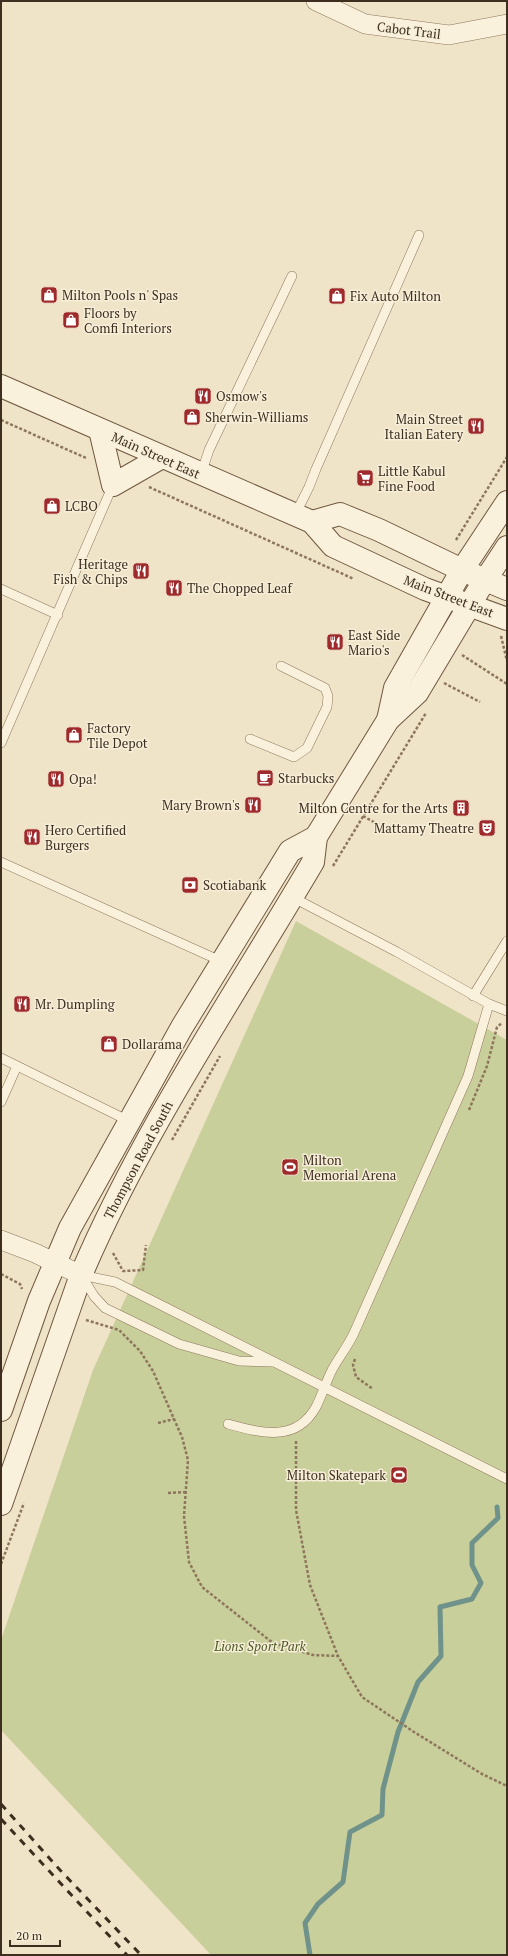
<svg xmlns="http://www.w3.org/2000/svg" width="508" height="1956" viewBox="0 0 508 1956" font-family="'PT Serif',serif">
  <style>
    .green { fill: #c9cf9b }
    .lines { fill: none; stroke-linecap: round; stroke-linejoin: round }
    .stream { stroke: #6f938a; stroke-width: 5 }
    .service-casing { stroke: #8d765c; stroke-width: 10 }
    .minor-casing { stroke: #8d765c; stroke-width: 20 }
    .secondary-casing { stroke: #6f573f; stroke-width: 24 }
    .path { stroke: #8d765c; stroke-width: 2.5; stroke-dasharray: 3 2; stroke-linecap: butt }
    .service { stroke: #faf1dc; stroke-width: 9 }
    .minor { stroke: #faf1dc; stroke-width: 19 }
    .secondary { stroke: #faf1dc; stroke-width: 22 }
    .rail { stroke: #3d2e20; stroke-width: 3; stroke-dasharray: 7 7; stroke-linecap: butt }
    .labels { text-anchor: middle; stroke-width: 3; stroke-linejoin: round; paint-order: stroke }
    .street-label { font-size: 13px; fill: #3d2e20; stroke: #f7eed8 }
    .poi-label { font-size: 13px; fill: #3d2e20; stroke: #f7eed8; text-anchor: start }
    .park-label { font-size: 13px; font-style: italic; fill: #4d5a26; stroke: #f7eed8 }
  </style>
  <rect width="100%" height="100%" fill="#f0e4c8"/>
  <!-- green -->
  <path class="green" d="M 296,921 L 507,1040 L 507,1955 L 211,1955 L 1,1730 L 1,1640 L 93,1370 Z"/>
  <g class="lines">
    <!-- stream -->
    <path class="stream" d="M 310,1955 L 305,1923 L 318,1904 L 343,1882 L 350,1832 L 382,1815 L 383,1789 L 398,1732 L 418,1682 L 441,1656 L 440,1607 L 472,1599 L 481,1583 L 472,1565 L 472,1543 L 498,1518 L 497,1507"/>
    <defs>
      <g id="service">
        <path d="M 201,474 L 209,450 L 292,276"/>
        <path d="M 295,515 L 309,487 L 316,469 L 419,235"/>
        <path d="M 1,589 L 58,615"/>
        <path d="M 250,739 L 294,757 L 307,748 L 327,707 L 328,696 L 325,688 L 281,666"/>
        <path d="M 1,743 L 113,485"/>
        <path d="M 1,862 L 223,962"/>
        <path d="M 292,897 L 397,952 L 489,1004 L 507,1011"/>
        <path d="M 473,996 L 507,941"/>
        <path d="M 1,1058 L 129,1121"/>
        <path d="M 1,1102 L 17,1066"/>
        <path d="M 81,1275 L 115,1282 L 507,1479"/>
        <path d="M 82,1276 L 94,1296 L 105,1308 L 179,1344 L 239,1361 L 272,1362"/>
        <path d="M 228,1424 C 261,1433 296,1443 316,1407 C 322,1395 326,1382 332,1370 C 339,1357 348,1346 354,1333 L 468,1076 L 489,1004"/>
      </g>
      <g id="minor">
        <path d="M 316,1 L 365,24 L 449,35 L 507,24"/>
        <path d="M 1,1240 L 35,1253 L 81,1275"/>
      </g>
      <g id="secondary">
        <path d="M 1,386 L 312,522 L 333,546 L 425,589 L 507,619"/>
        <path d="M 100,430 L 113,485 L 162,457"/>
        <path d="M 312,522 L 340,514 L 379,530 L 462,570 L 507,589"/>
        <path d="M 388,720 L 395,688 L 462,570 L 507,502"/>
        <path d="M 1,1410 L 39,1301 L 70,1228 L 182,1027 L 290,851 L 316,837"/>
        <path d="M 1,1504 L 81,1275 C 143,1130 233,998 313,862 L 316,837 L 388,720 L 417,693 L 478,591 L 507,547"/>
      </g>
    </defs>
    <!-- service casing -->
    <use href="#service" class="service-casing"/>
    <!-- minor casing -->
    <use href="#minor" class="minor-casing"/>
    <!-- secondary casing -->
    <use href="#secondary" class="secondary-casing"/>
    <!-- path -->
    <g class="path">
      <path d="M 1,420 L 86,458"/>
      <path d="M 149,487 L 354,579"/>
      <path d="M 456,540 L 507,457"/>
      <path d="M 501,636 L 507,661"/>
      <path d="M 462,655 L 507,684"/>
      <path d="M 444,683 L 480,702"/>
      <path d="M 363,816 L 393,833"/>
      <path d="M 333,866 L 426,713"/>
      <path d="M 469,1110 L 487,1066 L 497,1027 L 502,1023"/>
      <path d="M 172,1140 L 220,1056"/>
      <path d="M 113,1253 L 123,1271 L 143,1270 L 146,1245"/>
      <path d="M 1,1274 L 20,1284 L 22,1289"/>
      <path d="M 86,1320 L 119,1330 L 140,1351 L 153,1371 L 174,1419 L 182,1437 L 188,1460 L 184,1516 L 189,1562 L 202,1587 L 273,1643 L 313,1655 L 338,1656"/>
      <path d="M 355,1359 L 353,1365 L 356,1377 L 373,1389"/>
      <path d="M 158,1423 L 174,1419"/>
      <path d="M 296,1441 L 296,1510 L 310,1585 L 338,1656 L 362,1697 L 414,1732 L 482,1774 L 507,1786"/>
      <path d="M 168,1493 L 186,1492"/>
      <path d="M 1,1564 L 24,1503"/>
    </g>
    <!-- service -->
    <use href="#service" class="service"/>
    <!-- minor -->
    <use href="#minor" class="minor"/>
    <!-- secondary -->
    <use href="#secondary" class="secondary"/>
    <!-- rail -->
    <g class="rail">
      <path d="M 1,1804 L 60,1870 L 141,1955"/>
      <path d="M 1,1819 L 127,1955"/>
    </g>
  </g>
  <!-- icons -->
  <defs>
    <symbol id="shop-square" viewBox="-11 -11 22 22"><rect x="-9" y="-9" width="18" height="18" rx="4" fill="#9e2a2b" stroke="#f7eed8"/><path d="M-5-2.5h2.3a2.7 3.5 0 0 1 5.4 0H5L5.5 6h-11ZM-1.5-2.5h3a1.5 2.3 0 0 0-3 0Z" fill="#fff"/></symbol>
    <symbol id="restaurant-square" viewBox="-11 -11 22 22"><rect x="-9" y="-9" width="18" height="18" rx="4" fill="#9e2a2b" stroke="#f7eed8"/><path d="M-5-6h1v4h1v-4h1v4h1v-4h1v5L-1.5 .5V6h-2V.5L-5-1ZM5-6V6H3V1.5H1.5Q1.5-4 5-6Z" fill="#fff"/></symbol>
    <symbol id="supermarket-square" viewBox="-11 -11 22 22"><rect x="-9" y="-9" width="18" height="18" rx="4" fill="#9e2a2b" stroke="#f7eed8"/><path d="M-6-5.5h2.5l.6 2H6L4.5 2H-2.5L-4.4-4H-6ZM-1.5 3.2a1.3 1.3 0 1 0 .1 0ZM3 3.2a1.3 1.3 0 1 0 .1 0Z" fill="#fff"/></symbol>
    <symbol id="cafe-square" viewBox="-11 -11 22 22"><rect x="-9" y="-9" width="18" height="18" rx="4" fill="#9e2a2b" stroke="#f7eed8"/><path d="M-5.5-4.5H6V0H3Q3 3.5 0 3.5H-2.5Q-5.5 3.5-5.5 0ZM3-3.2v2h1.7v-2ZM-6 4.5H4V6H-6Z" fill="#fff"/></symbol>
    <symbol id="building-square" viewBox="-11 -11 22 22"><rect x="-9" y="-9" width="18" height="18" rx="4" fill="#9e2a2b" stroke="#f7eed8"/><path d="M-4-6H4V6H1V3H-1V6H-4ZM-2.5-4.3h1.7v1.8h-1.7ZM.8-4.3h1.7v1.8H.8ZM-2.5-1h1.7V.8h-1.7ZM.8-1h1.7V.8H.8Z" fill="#fff"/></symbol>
    <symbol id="theatre-square" viewBox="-11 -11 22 22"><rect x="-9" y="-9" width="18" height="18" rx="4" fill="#9e2a2b" stroke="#f7eed8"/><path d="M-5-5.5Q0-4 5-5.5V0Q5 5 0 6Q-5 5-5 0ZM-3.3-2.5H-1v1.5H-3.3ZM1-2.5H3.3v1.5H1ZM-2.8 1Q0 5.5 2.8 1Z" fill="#fff"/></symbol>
    <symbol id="bank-square" viewBox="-11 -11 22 22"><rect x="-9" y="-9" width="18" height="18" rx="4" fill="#9e2a2b" stroke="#f7eed8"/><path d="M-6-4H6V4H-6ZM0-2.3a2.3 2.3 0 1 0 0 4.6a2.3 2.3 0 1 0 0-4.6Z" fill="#fff"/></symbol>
    <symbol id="stadium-square" viewBox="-11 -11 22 22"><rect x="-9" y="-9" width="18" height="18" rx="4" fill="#9e2a2b" stroke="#f7eed8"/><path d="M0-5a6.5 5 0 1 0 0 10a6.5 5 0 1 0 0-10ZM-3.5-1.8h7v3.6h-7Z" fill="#fff"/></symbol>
  </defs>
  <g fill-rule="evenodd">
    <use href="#shop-square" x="39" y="285" width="20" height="20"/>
    <use href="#shop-square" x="327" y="286" width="20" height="20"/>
    <use href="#shop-square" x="61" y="310" width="20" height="20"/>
    <use href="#restaurant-square" x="193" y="386" width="20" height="20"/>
    <use href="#shop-square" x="182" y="407" width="20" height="20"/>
    <use href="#restaurant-square" x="466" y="416" width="20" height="20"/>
    <use href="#supermarket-square" x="355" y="468" width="20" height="20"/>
    <use href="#shop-square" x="42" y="496" width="20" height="20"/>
    <use href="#restaurant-square" x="131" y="561" width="20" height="20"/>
    <use href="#restaurant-square" x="164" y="578" width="20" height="20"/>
    <use href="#restaurant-square" x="325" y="632" width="20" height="20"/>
    <use href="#shop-square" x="64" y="725" width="20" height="20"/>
    <use href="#cafe-square" x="255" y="768" width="20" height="20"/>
    <use href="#restaurant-square" x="46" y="769" width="20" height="20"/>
    <use href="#restaurant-square" x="243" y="795" width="20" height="20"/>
    <use href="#building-square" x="451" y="798" width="20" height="20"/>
    <use href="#theatre-square" x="477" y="818" width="20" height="20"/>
    <use href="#restaurant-square" x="22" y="827" width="20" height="20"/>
    <use href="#bank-square" x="180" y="875" width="20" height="20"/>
    <use href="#restaurant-square" x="12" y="994" width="20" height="20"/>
    <use href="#shop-square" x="99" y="1034" width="20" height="20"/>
    <use href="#stadium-square" x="280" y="1157" width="20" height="20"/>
    <use href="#stadium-square" x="389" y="1465" width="20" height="20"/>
  </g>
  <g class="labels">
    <!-- street labels -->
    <g class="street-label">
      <text transform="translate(409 30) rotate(7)" y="5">Cabot Trail</text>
      <text transform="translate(156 455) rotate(24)" y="5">Main Street East</text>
      <text transform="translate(449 596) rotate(21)" y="5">Main Street East</text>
      <text transform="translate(138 1160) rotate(-62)" y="5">Thompson Road South</text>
    </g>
    <!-- poi labels -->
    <g class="poi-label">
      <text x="62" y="300">Milton Pools n' Spas</text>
      <text x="350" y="301">Fix Auto Milton</text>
      <text x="84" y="318">Floors by<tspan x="84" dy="15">Comfi Interiors</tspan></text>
      <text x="216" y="401">Osmow's</text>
      <text x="205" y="422">Sherwin-Williams</text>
      <text x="463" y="424" text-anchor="end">Main Street<tspan x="463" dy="15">Italian Eatery</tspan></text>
      <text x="378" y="476">Little Kabul<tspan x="378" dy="15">Fine Food</tspan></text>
      <text x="65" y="511">LCBO</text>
      <text x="128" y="569" text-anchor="end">Heritage<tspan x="128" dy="15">Fish &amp; Chips</tspan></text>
      <text x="187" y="593">The Chopped Leaf</text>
      <text x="348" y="640">East Side<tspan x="348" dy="15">Mario's</tspan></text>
      <text x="87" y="733">Factory<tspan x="87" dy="15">Tile Depot</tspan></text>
      <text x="278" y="783">Starbucks</text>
      <text x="69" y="784">Opa!</text>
      <text x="240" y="810" text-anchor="end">Mary Brown's</text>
      <text x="448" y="813" text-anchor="end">Milton Centre for the Arts</text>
      <text x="474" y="833" text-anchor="end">Mattamy Theatre</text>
      <text x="45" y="835">Hero Certified<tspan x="45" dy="15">Burgers</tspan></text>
      <text x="203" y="890">Scotiabank</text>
      <text x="35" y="1009">Mr. Dumpling</text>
      <text x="122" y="1049">Dollarama</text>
      <text x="303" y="1165">Milton<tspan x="303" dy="15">Memorial Arena</tspan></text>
      <text x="386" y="1480" text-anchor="end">Milton Skatepark</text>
    </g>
    <!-- park labels -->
    <g class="park-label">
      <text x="260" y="1651">Lions Sport Park</text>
    </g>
  </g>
  <!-- border -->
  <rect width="508" height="1956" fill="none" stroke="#3d2e20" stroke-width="4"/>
  <!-- scale -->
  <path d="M10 1940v6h50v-6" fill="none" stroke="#3d2e20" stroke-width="2"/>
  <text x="16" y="1940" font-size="12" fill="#3d2e20" stroke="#f7eed8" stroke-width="3" paint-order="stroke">20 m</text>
</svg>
